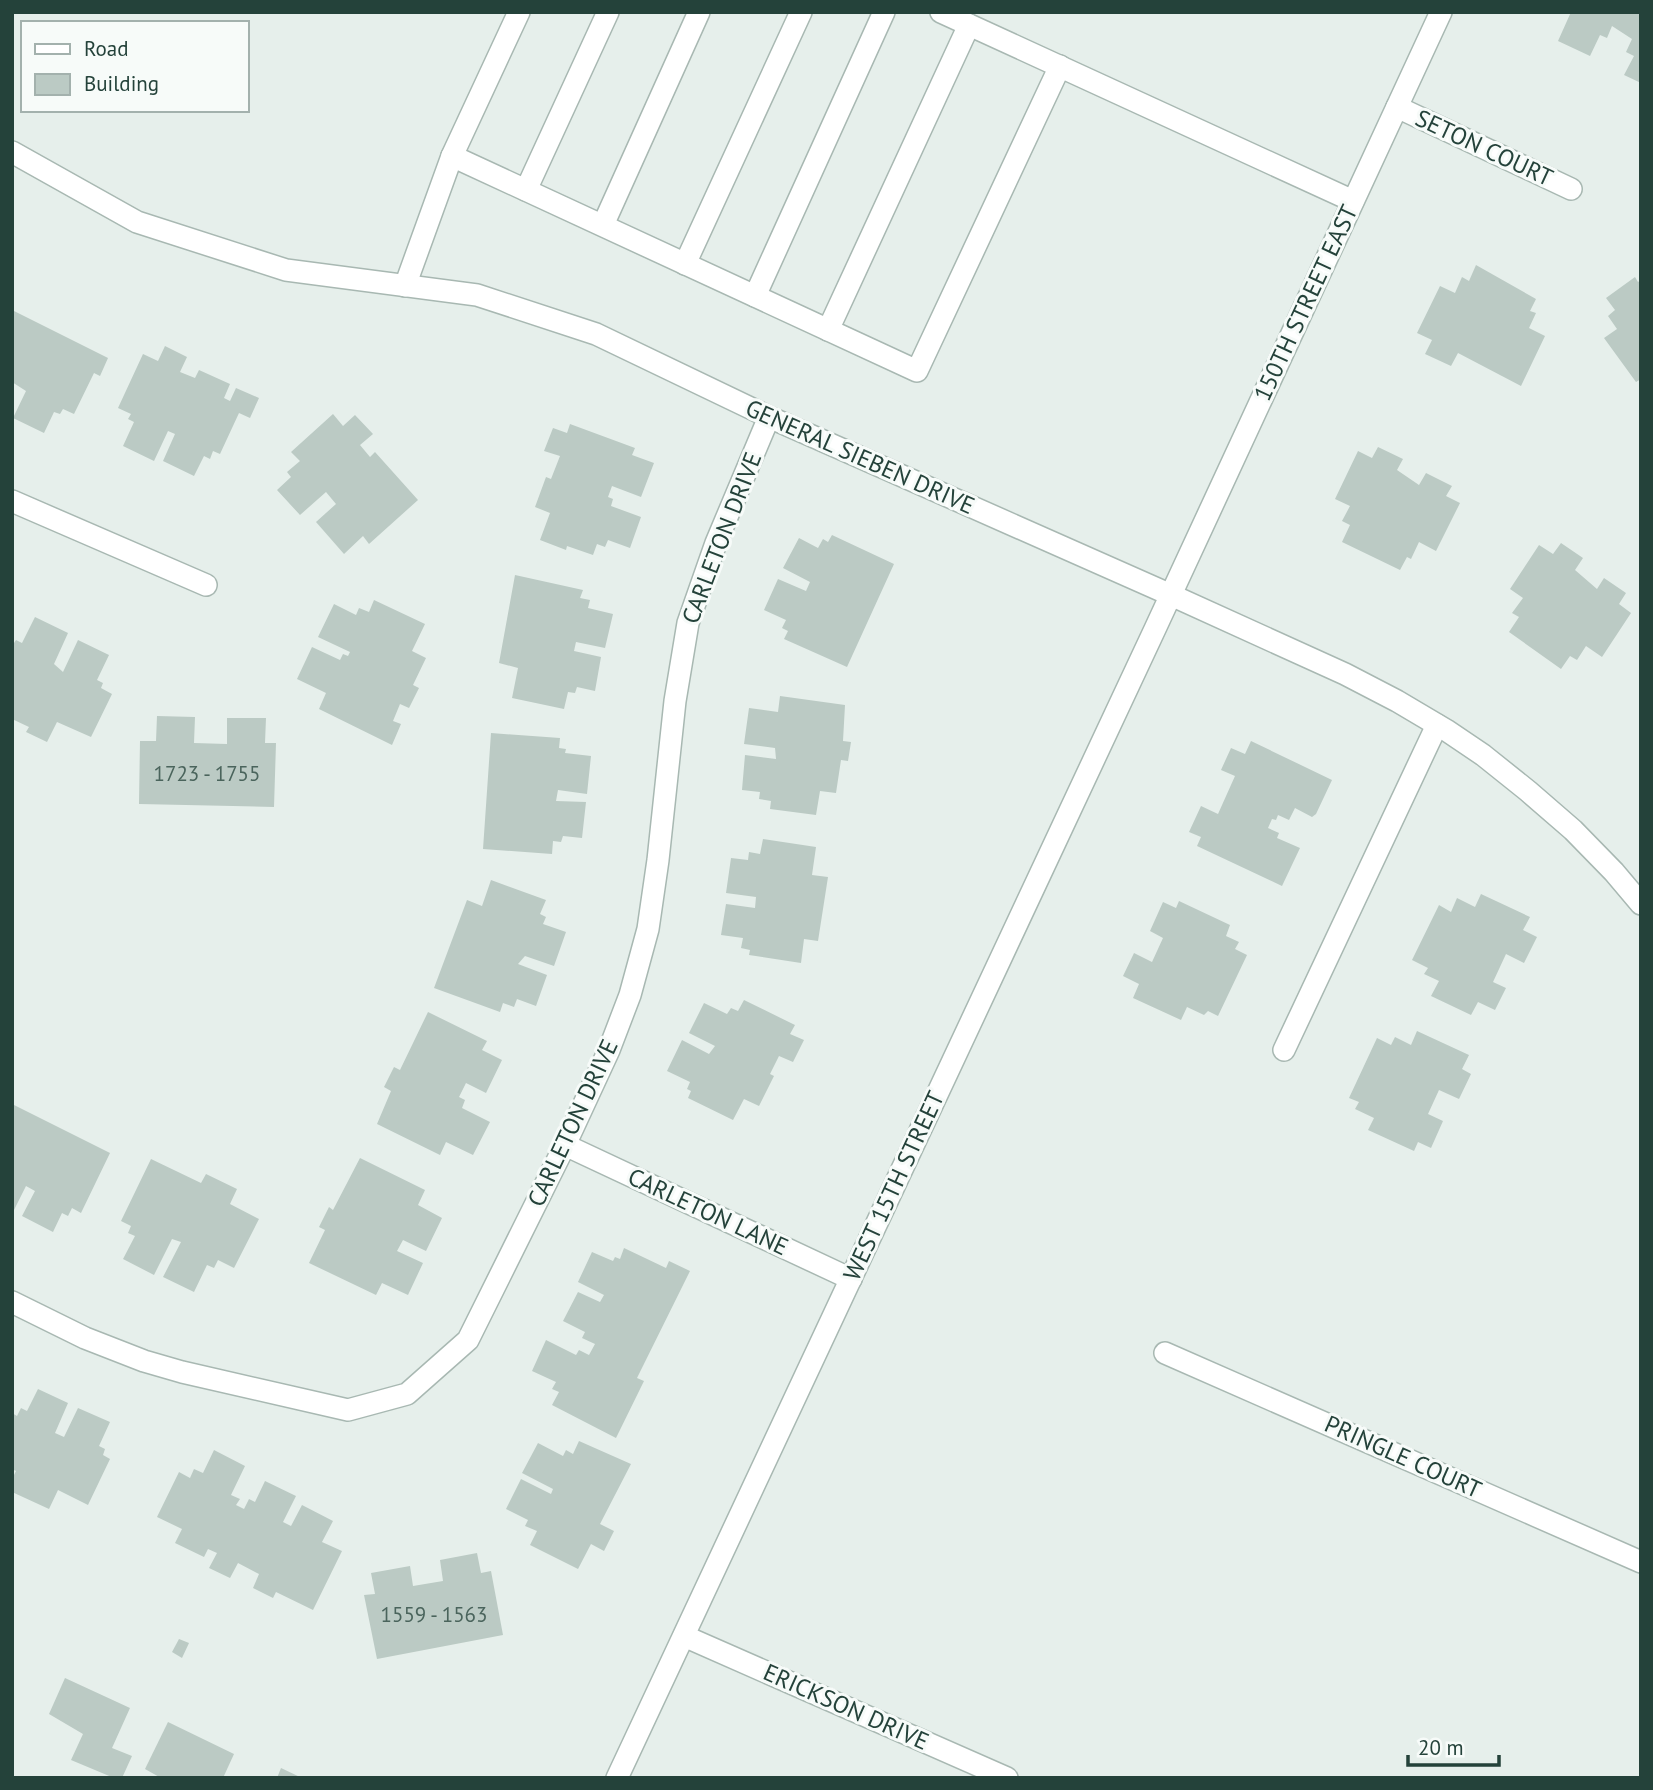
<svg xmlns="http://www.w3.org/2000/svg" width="1653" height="1790" viewBox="0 0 1653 1790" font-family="'PT Sans',sans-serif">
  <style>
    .building { fill: #bbcac4 }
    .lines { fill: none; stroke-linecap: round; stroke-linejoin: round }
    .minor-casing { stroke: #a8b8b2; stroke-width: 24 }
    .minor { stroke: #fff; stroke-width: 21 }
    .labels { text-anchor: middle; stroke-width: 6; stroke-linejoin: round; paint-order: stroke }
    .number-label { font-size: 21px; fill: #4a645c }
    .street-label { font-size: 24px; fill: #24423a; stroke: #f7fbf9 }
  </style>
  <rect width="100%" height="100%" fill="#e6efeb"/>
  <!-- building -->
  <g class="building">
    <path d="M 1571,12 L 1641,12 L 1641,83 L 1624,75 L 1634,56 L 1626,52 L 1632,39 L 1612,26 L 1607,38 L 1600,35 L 1590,56 L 1558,41 Z"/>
    <path d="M 1476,265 L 1536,299 L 1530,311 L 1536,313 L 1529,328 L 1545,336 L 1521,386 L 1458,353 L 1451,366 L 1425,354 L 1432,340 L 1417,333 L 1440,286 L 1455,293 L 1462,277 L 1469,281 Z"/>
    <path d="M 1635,277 L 1638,282 L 1641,280 L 1641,379 L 1636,382 L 1604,338 L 1617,329 L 1608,316 L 1615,310 L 1606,298 Z"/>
    <path d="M 12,310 L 108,358 L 100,376 L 94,373 L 74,414 L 63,409 L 60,414 L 54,412 L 44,433 L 13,418 L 26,391 L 12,382 Z"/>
    <path d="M 165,346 L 187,357 L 180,372 L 195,378 L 199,370 L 230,384 L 224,398 L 230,401 L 236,388 L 259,398 L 250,418 L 239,413 L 220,454 L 213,451 L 210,459 L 204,456 L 194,476 L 163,461 L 175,434 L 168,431 L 154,461 L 123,446 L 134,422 L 128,419 L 131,414 L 118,408 L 143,354 L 158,361 Z"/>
    <path d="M 333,414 L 343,426 L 355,415 L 373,434 L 360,445 L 370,457 L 375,452 L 418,500 L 369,544 L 363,536 L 344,554 L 316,522 L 336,504 L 326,492 L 300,515 L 277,490 L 291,477 L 287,472 L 300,461 L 291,452 Z"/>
    <path d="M 570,424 L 635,448 L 632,455 L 654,463 L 641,497 L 612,486 L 608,497 L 613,499 L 611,506 L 641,517 L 630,548 L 608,540 L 605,547 L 597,544 L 593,555 L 567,546 L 566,550 L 540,540 L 550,513 L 535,507 L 546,477 L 551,479 L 560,456 L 544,451 L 553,428 L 567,433 Z"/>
    <path d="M 1378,447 L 1403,459 L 1397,470 L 1419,485 L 1426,473 L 1452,486 L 1446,496 L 1460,503 L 1436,551 L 1419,542 L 1411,559 L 1407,557 L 1400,570 L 1342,542 L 1350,525 L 1342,521 L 1350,506 L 1335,499 L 1358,451 L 1372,458 Z"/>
    <path d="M 832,535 L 894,564 L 847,667 L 784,639 L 788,631 L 782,628 L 786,620 L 764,610 L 778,579 L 806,591 L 810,582 L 783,568 L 799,538 L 818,548 L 823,539 L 828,542 Z"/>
    <path d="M 1561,543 L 1583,558 L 1575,570 L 1597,589 L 1604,578 L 1626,593 L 1619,604 L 1631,613 L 1602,657 L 1586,646 L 1577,660 L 1570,656 L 1561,669 L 1509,632 L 1519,617 L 1512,613 L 1523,598 L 1510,589 L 1539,545 L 1553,554 Z"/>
    <path d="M 515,575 L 583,590 L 580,598 L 590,600 L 588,608 L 613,614 L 605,648 L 576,642 L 574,651 L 601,657 L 595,691 L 577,687 L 575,693 L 568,692 L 564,709 L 512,698 L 518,668 L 499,663 Z"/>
    <path d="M 374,600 L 425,624 L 412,651 L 426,658 L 413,685 L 419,688 L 409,708 L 400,704 L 393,721 L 401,724 L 392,745 L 319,709 L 326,693 L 297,679 L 312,647 L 340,660 L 343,654 L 348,656 L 350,652 L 318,637 L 334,604 L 356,615 L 359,608 L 369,612 Z"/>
    <path d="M 35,617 L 68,633 L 54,664 L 63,672 L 78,640 L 109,655 L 97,680 L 103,683 L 101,688 L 112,694 L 91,737 L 57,722 L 47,742 L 26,732 L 29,727 L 12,719 L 12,646 L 16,640 L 22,643 Z"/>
    <path d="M 780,696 L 845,705 L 843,741 L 851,742 L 848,761 L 841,760 L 836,793 L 820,791 L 816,815 L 770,809 L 771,801 L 759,799 L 760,792 L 742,790 L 745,755 L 776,759 L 775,748 L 744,744 L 749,708 L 778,712 Z"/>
    <path d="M 157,716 L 195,717 L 194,743 L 227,744 L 227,718 L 266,718 L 265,743 L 276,743 L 274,807 L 139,804 L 140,741 L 156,741 Z"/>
    <path d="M 491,733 L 560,738 L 559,748 L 566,749 L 565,753 L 591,756 L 587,794 L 558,790 L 556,801 L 586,802 L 582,838 L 563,836 L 561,842 L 553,841 L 552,854 L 483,849 Z"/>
    <path d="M 1251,741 L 1332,780 L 1316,814 L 1312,817 L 1295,808 L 1289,820 L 1278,815 L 1276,820 L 1272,819 L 1268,828 L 1279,833 L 1277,838 L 1300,848 L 1282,886 L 1197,846 L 1201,837 L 1189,832 L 1201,806 L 1218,814 L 1235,776 L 1221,770 L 1231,748 L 1245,754 Z"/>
    <path d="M 763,839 L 816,847 L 812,875 L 828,877 L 818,941 L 804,939 L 801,963 L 749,955 L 750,950 L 741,948 L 743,938 L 721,935 L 726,904 L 755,908 L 756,897 L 726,893 L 731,858 L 748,860 L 749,852 L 760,854 Z"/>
    <path d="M 491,880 L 546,900 L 540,914 L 546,917 L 543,924 L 566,932 L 554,966 L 525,956 L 518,964 L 547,975 L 536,1006 L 517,999 L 514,1007 L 503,1003 L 500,1012 L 434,988 L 467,900 L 482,906 Z"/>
    <path d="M 1481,894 L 1530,917 L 1523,930 L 1537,937 L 1524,963 L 1506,954 L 1493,982 L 1506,988 L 1495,1010 L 1478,1002 L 1471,1015 L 1431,996 L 1439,981 L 1424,974 L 1428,968 L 1412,960 L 1439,905 L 1451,912 L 1457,898 L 1475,907 Z"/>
    <path d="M 1179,901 L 1230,925 L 1226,936 L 1239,942 L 1235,949 L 1247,955 L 1218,1016 L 1208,1011 L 1204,1015 L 1187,1007 L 1181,1020 L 1133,998 L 1139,984 L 1123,976 L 1134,953 L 1152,962 L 1163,938 L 1150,931 L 1163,902 L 1176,908 Z"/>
    <path d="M 744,1000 L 795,1025 L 790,1034 L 804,1040 L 793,1062 L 779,1056 L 770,1074 L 774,1076 L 759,1106 L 744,1099 L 733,1120 L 688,1098 L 691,1091 L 687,1089 L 690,1082 L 667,1071 L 682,1040 L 709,1054 L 715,1046 L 689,1033 L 704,1003 L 727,1014 L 731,1008 L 738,1011 Z"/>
    <path d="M 428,1012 L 487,1041 L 482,1050 L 502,1060 L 486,1093 L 466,1083 L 459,1097 L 465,1100 L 462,1108 L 490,1122 L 473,1155 L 446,1142 L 440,1155 L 377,1124 L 391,1091 L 384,1087 L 394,1067 L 400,1070 Z"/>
    <path d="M 1417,1031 L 1469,1055 L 1462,1069 L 1471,1074 L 1459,1099 L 1439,1090 L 1428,1114 L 1443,1121 L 1431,1148 L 1418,1142 L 1414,1151 L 1368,1130 L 1374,1118 L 1355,1109 L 1359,1102 L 1349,1098 L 1377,1038 L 1391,1045 L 1395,1037 L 1411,1045 Z"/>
    <path d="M 12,1104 L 110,1153 L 81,1213 L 72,1208 L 68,1216 L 62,1213 L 53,1232 L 22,1216 L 35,1191 L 26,1186 L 12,1214 Z"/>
    <path d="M 360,1158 L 425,1190 L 418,1205 L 442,1218 L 426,1251 L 403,1240 L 397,1251 L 423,1263 L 408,1295 L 382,1283 L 376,1295 L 309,1263 L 325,1230 L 319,1227 L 329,1207 L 333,1210 Z"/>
    <path d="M 151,1159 L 201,1183 L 206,1174 L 237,1189 L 230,1204 L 259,1219 L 234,1268 L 218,1260 L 214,1268 L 207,1265 L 194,1292 L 163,1277 L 181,1242 L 172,1239 L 154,1275 L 123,1259 L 135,1236 L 128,1233 L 131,1226 L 121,1221 Z"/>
    <path d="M 624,1248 L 666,1268 L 669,1261 L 690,1271 L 637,1378 L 644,1381 L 616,1438 L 552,1405 L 559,1392 L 552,1389 L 556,1382 L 532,1371 L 546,1340 L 576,1355 L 579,1350 L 589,1355 L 595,1344 L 582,1338 L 585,1332 L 563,1321 L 578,1292 L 600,1302 L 604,1295 L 578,1282 L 592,1252 L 613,1261 L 615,1257 L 620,1259 Z"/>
    <path d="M 38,1389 L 68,1403 L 55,1433 L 64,1437 L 78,1408 L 110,1422 L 99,1446 L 105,1449 L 103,1455 L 110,1459 L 88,1505 L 58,1490 L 49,1509 L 12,1492 L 12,1479 L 16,1471 L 12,1469 L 12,1413 L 17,1416 L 21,1408 L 27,1411 Z"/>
    <path d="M 579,1441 L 631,1464 L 600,1524 L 614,1531 L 604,1551 L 591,1544 L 578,1569 L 530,1545 L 537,1531 L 525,1526 L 528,1520 L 506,1509 L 521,1479 L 551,1494 L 553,1489 L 522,1473 L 538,1443 L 563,1456 L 566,1450 L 573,1454 Z"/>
    <path d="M 214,1450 L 245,1466 L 231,1495 L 240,1499 L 236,1505 L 244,1509 L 249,1499 L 255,1502 L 265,1481 L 296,1496 L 283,1522 L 291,1526 L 302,1505 L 333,1521 L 322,1542 L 342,1551 L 313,1610 L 276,1592 L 273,1598 L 253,1588 L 259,1574 L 238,1563 L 230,1578 L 209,1568 L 217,1553 L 208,1549 L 204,1557 L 175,1543 L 182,1529 L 157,1517 L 179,1472 L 190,1478 L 194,1469 L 203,1473 Z"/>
    <path d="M 477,1553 L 481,1573 L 491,1571 L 503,1635 L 377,1659 L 364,1595 L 375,1594 L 371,1573 L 410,1566 L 413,1586 L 443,1581 L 440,1560 Z"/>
    <path d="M 179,1639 L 189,1643 L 182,1658 L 172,1652 Z"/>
    <path d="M 65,1678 L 130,1708 L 112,1748 L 132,1756 L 122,1778 L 114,1778 L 71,1760 L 83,1734 L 49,1714 Z"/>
    <path d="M 168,1722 L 234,1754 L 223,1778 L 161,1778 L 145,1769 Z"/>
    <path d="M 281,1768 L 302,1778 L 277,1778 Z"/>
  </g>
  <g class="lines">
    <defs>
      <g id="minor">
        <path d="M 941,12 L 1353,201"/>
        <path d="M 1397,107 L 1571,189"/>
        <path d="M 12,152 L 137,222 L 286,270 L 477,295 L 596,334 L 769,417 L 1171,595 L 1345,674 L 1397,701 L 1446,730 L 1483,755 L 1528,791 L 1573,830 L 1614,872 L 1641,904"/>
        <path d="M 452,156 L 917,371 L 1060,66"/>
        <path d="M 526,190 L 608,12"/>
        <path d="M 603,225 L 699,12"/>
        <path d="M 685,264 L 801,12"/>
        <path d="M 405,286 L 452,156 L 519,12"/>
        <path d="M 755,296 L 884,12"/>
        <path d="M 828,330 L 969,25"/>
        <path d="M 12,501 L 206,585"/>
        <path d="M 1284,1050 L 1437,725"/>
        <path d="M 565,1145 L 851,1279"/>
        <path d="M 12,1302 L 85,1338 L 144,1361 L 182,1372 L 348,1410 L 407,1394 L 468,1340 L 565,1145 L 609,1050 L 630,995 L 648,929 L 658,860 L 675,701 L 688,623 L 716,543 L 769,417"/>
        <path d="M 1165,1353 L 1641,1562"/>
        <path d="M 684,1636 L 1007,1778"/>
        <path d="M 617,1778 L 1155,629 L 1441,12"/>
      </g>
    </defs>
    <!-- minor casing -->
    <use href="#minor" class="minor-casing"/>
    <!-- minor -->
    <use href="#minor" class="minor"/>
  </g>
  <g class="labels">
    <!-- number labels -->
    <g class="number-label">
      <text x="207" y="781">1723 - 1755</text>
      <text x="434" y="1622">1559 - 1563</text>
    </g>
    <!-- street labels -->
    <g class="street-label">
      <text transform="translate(1484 148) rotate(25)" y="8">SETON COURT</text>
      <text transform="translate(1306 303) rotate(-65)" y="8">150TH STREET EAST</text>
      <text transform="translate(860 457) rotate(24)" y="8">GENERAL SIEBEN DRIVE</text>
      <text transform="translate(722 538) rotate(-69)" y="8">CARLETON DRIVE</text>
      <text transform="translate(573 1123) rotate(-65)" y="8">CARLETON DRIVE</text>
      <text transform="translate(894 1186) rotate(-65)" y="8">WEST 15TH STREET</text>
      <text transform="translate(708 1212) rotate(25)" y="8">CARLETON LANE</text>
      <text transform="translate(1403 1457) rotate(24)" y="8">PRINGLE COURT</text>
      <text transform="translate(846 1707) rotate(24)" y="8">ERICKSON DRIVE</text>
    </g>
  </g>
  <!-- border -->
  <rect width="1653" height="1790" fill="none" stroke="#24423a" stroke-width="28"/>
  <!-- legend -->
  <rect x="21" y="21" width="228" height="91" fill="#f7fbf9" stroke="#a3b1ad" stroke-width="2"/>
  <rect x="35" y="44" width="35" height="10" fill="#ffffff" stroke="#a3b1ad" stroke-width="2"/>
  <text x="84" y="56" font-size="21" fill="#24423a">Road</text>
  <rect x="35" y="74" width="35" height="21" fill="#bbcac4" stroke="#a3b1ad" stroke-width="2"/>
  <text x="84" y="91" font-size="21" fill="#24423a">Building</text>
  <!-- scale -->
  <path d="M1408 1755v10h91v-10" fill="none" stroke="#24423a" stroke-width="3.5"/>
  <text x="1418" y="1755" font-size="21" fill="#24423a" stroke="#f7fbf9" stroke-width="5" paint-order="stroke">20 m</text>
</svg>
